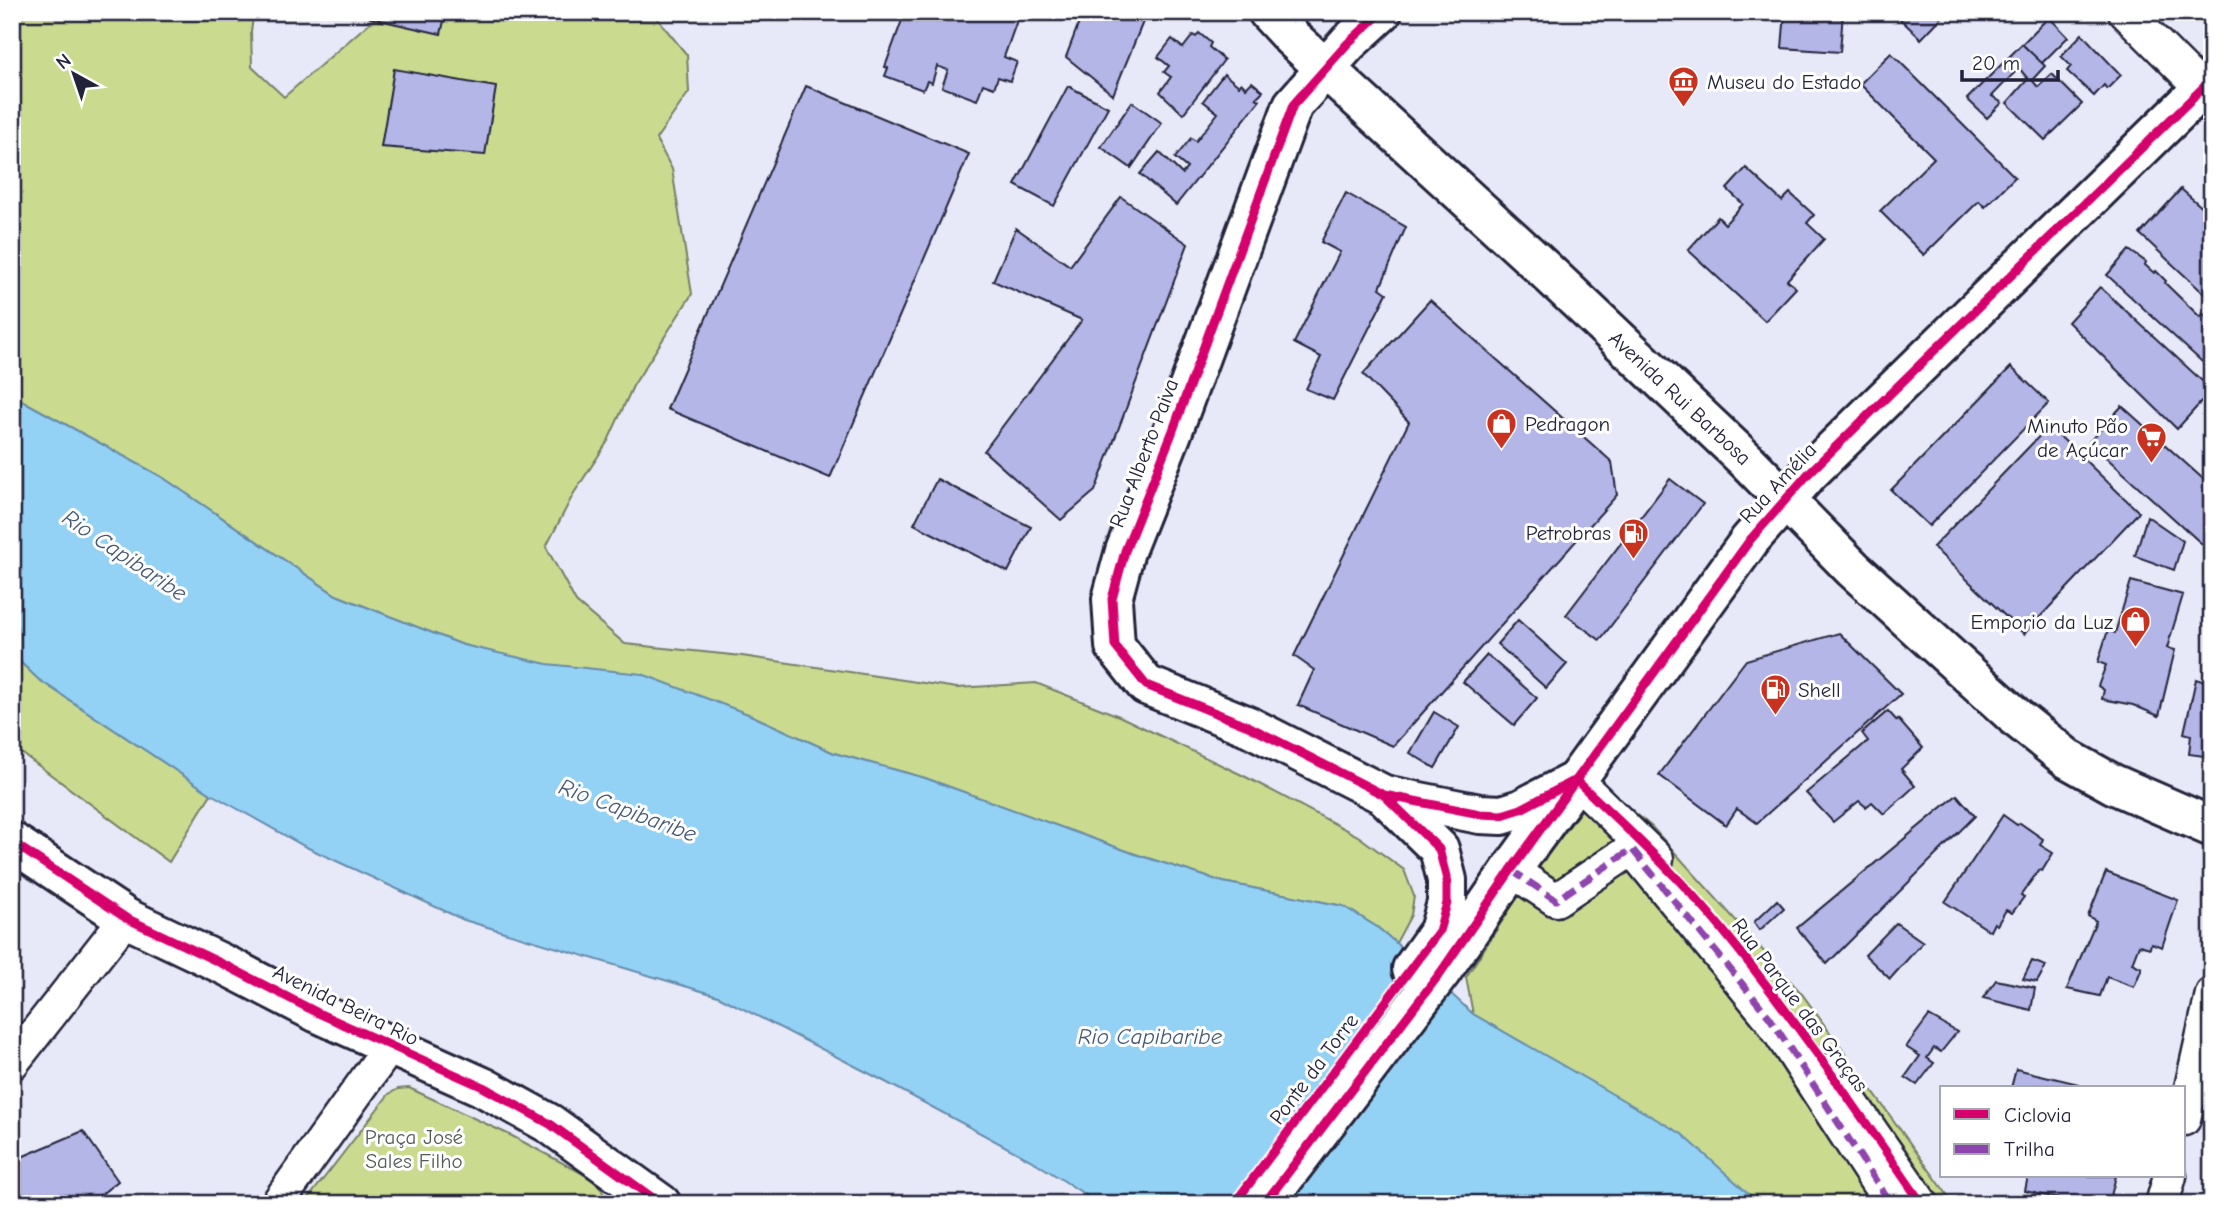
<svg xmlns="http://www.w3.org/2000/svg" width="2224" height="1216" viewBox="0 0 2224 1216" font-family="'Comic Neue',sans-serif">
  <style>
    .green { fill: #cadb90; stroke: #767e66; stroke-width: 2 }
    .water { fill: #94d2f5; stroke: #668cab; stroke-width: 2 }
    .building { fill: #b3b6e7; stroke: #22223b; stroke-width: 2 }
    .lines { fill: none; stroke-linecap: round; stroke-linejoin: round }
    .street-casing { stroke: #22223b; stroke-width: 37 }
    .secondary-casing { stroke: #22223b; stroke-width: 44 }
    .street { stroke: #fff; stroke-width: 32 }
    .secondary { stroke: #fff; stroke-width: 38 }
    .quiet { stroke: #8e44ad; stroke-width: 7; stroke-dasharray: 14 7; stroke-linecap: butt }
    .cycleway-casing { stroke: #fff; stroke-width: 13 }
    .cycleway { stroke: #d6006c; stroke-width: 9 }
    .labels { text-anchor: middle; stroke-width: 6; stroke-linejoin: round; paint-order: stroke }
    .poi-label { font-size: 21px; fill: #22223b; stroke: #fff; text-anchor: start }
    .street-label { font-size: 21px; fill: #22223b; stroke: #fff }
    .park-label { font-size: 21px; fill: #545a54; stroke: #fff }
    .water-label { font-size: 23px; font-style: italic; fill: #445773; stroke: #fff }
  </style>
  <rect width="100%" height="100%" fill="#e8e9f8"/>
  <filter id="ink" filterUnits="userSpaceOnUse"><feTurbulence type="fractalNoise" baseFrequency=".0143" numOctaves="2"/><feDisplacementMap in="SourceGraphic" scale="14" xChannelSelector="R" yChannelSelector="G"/><feConvolveMatrix kernelMatrix="1 2 1 2 8 2 1 2 1" color-interpolation-filters="sRGB"/></filter>
  <g filter="url(#ink)">
    <!-- green -->
    <g class="green">
      <path d="M 12,12 L 254,12 L 251,31 L 252,67 L 284,97 L 382,12 L 652,12 L 687,55 L 689,92 L 656,139 L 672,169 L 692,294 L 633,386 L 608,441 L 574,493 L 546,547 L 576,602 L 625,644 L 742,656 L 957,688 L 1036,683 L 1119,716 L 1244,776 L 1358,836 L 1404,870 L 1414,896 L 1411,915 L 1396,943 L 1377,927 L 1343,906 L 1223,882 L 1135,854 L 925,778 L 834,753 L 748,714 L 463,645 L 336,595 L 162,477 L 12,395 Z"/>
      <path d="M 12,654 L 38,679 L 211,794 L 169,862 L 12,746 Z"/>
      <path d="M 1610,792 L 1652,827 L 1802,994 L 1954,1204 L 1760,1204 L 1570,1071 L 1473,1014 L 1466,977 L 1527,883 L 1592,796 Z"/>
      <path d="M 409,1088 L 512,1136 L 591,1178 L 602,1190 L 606,1204 L 304,1204 L 389,1094 L 398,1089 Z"/>
    </g>
    <!-- water -->
    <path class="water" d="M 12,395 L 162,477 L 336,595 L 463,645 L 547,664 L 642,674 L 748,714 L 834,753 L 925,778 L 1135,854 L 1223,882 L 1343,906 L 1377,927 L 1396,943 L 1473,1014 L 1682,1134 L 1760,1204 L 1100,1204 L 1036,1163 L 880,1079 L 718,996 L 464,920 L 304,846 L 211,794 L 38,679 L 12,654 Z"/>
    <!-- building -->
    <g class="building">
      <path d="M 371,12 L 446,12 L 441,34 L 370,18 Z"/>
      <path d="M 905,12 L 1020,12 L 1004,57 L 1017,62 L 1010,81 L 998,77 L 994,88 L 983,84 L 977,100 L 942,87 L 948,70 L 937,66 L 932,83 L 927,81 L 923,90 L 885,76 L 888,68 L 885,67 Z"/>
      <path d="M 1083,12 L 1147,12 L 1113,95 L 1066,57 Z"/>
      <path d="M 1785,12 L 1843,12 L 1840,52 L 1782,48 Z"/>
      <path d="M 1893,12 L 1947,12 L 1921,39 Z"/>
      <path d="M 2049,17 L 2068,37 L 2041,64 L 2022,44 Z"/>
      <path d="M 1199,33 L 1211,43 L 1209,47 L 1224,60 L 1183,114 L 1160,92 L 1171,77 L 1164,72 L 1169,66 L 1158,57 L 1172,39 L 1183,48 L 1193,35 L 1196,37 Z"/>
      <path d="M 2082,34 L 2121,75 L 2107,89 L 2104,85 L 2094,96 L 2067,71 L 2071,66 L 2061,56 Z"/>
      <path d="M 2022,44 L 2045,66 L 2032,80 L 2038,87 L 2052,74 L 2082,104 L 2045,140 L 2007,103 L 2028,79 L 2019,68 L 1992,96 L 2002,103 L 1987,118 L 1967,99 Z"/>
      <path d="M 1891,53 L 2015,177 L 1985,207 L 1979,201 L 1924,255 L 1880,211 L 1934,158 L 1860,84 Z"/>
      <path d="M 394,69 L 496,87 L 485,155 L 381,147 Z"/>
      <path d="M 1224,74 L 1239,86 L 1241,83 L 1246,88 L 1252,82 L 1263,91 L 1256,98 L 1260,100 L 1176,205 L 1140,174 L 1159,152 L 1182,174 L 1187,168 L 1175,158 L 1191,138 L 1196,141 L 1218,113 L 1203,101 Z"/>
      <path d="M 806,86 L 969,154 L 830,478 L 667,409 Z"/>
      <path d="M 1068,86 L 1108,107 L 1054,206 L 1015,185 Z"/>
      <path d="M 1132,102 L 1162,123 L 1131,168 L 1101,147 Z"/>
      <path d="M 1746,168 L 1782,201 L 1790,193 L 1814,215 L 1807,223 L 1824,239 L 1787,280 L 1796,288 L 1765,321 L 1688,250 L 1718,217 L 1725,224 L 1743,204 L 1727,189 Z"/>
      <path d="M 2181,189 L 2212,216 L 2212,301 L 2140,234 Z"/>
      <path d="M 1346,193 L 1406,227 L 1380,288 L 1387,293 L 1333,400 L 1306,389 L 1321,357 L 1294,343 L 1340,252 L 1321,242 Z"/>
      <path d="M 1121,197 L 1188,244 L 1095,491 L 1061,520 L 984,451 L 1082,320 L 993,281 L 1016,228 L 1070,266 Z"/>
      <path d="M 2129,250 L 2146,262 L 2145,265 L 2154,273 L 2156,271 L 2166,281 L 2165,283 L 2200,317 L 2203,314 L 2212,322 L 2212,371 L 2107,275 Z"/>
      <path d="M 2100,287 L 2212,390 L 2177,429 L 2068,322 Z"/>
      <path d="M 1430,300 L 1612,462 L 1617,495 L 1393,746 L 1298,705 L 1314,670 L 1294,656 L 1409,422 L 1363,374 Z"/>
      <path d="M 2011,367 L 2049,403 L 1929,526 L 1891,490 Z"/>
      <path d="M 2122,406 L 2212,487 L 2212,534 L 2202,544 L 2089,442 Z"/>
      <path d="M 2049,426 L 2139,512 L 2024,634 L 1933,547 Z"/>
      <path d="M 937,479 L 1031,527 L 1008,572 L 914,524 Z"/>
      <path d="M 1670,479 L 1703,504 L 1600,640 L 1566,615 Z"/>
      <path d="M 2147,516 L 2183,541 L 2174,570 L 2135,556 Z"/>
      <path d="M 2131,581 L 2183,595 L 2167,648 L 2175,650 L 2159,716 L 2133,705 L 2102,699 L 2104,690 L 2098,686 L 2106,665 L 2098,662 L 2108,630 L 2115,633 Z"/>
      <path d="M 1518,620 L 1567,664 L 1546,688 L 1497,644 Z"/>
      <path d="M 1839,633 L 1901,694 L 1757,823 L 1737,809 L 1726,825 L 1659,775 L 1746,660 Z"/>
      <path d="M 1487,655 L 1537,698 L 1514,725 L 1463,682 Z"/>
      <path d="M 2212,665 L 2212,757 L 2189,754 L 2191,735 L 2184,733 L 2196,679 L 2208,683 Z"/>
      <path d="M 1888,711 L 1897,721 L 1898,719 L 1923,748 L 1901,769 L 1915,786 L 1884,814 L 1872,802 L 1866,807 L 1859,801 L 1833,822 L 1806,793 L 1868,741 L 1862,733 Z"/>
      <path d="M 1434,712 L 1459,727 L 1435,768 L 1410,753 Z"/>
      <path d="M 1957,795 L 1975,816 L 1827,964 L 1797,928 Z"/>
      <path d="M 2003,815 L 2017,825 L 2020,823 L 2043,839 L 2040,845 L 2053,853 L 2042,871 L 2039,870 L 2021,895 L 2024,897 L 2012,913 L 2006,910 L 1997,925 L 1994,923 L 1990,931 L 1945,902 Z"/>
      <path d="M 2106,872 L 2178,900 L 2162,947 L 2151,943 L 2150,948 L 2139,945 L 2132,963 L 2142,968 L 2134,987 L 2107,977 L 2100,996 L 2067,989 L 2096,921 L 2088,916 Z"/>
      <path d="M 1777,900 L 1784,908 L 1760,930 L 1754,922 Z"/>
      <path d="M 1896,923 L 1923,942 L 1890,979 L 1865,955 Z"/>
      <path d="M 2032,961 L 2046,966 L 2037,982 L 2023,979 Z"/>
      <path d="M 1996,980 L 2035,988 L 2031,1010 L 1983,998 Z"/>
      <path d="M 1929,1016 L 1957,1032 L 1941,1052 L 1934,1048 L 1927,1058 L 1934,1063 L 1917,1085 L 1905,1077 L 1920,1056 L 1906,1047 Z"/>
      <path d="M 2016,1069 L 2079,1084 L 2080,1088 L 2011,1088 Z"/>
      <path d="M 83,1131 L 118,1181 L 89,1204 L 12,1204 L 12,1161 Z"/>
      <path d="M 2028,1176 L 2116,1176 L 2109,1204 L 2070,1204 L 2070,1201 L 2025,1191 Z"/>
    </g>
    <g class="lines">
      <defs>
        <g id="street">
          <path d="M 2125,12 L 2202,89"/>
          <path d="M 1576,780 L 1657,859"/>
          <path d="M 1511,870 L 1556,900 L 1632,849 L 1770,1018 L 1891,1204"/>
          <path d="M 12,1063 L 126,918"/>
          <path d="M 1829,1070 L 1922,1204"/>
          <path d="M 2184,1119 L 2212,994"/>
          <path d="M 277,1204 L 390,1046"/>
          <path d="M 2162,1204 L 2170,1176"/>
        </g>
        <g id="secondary">
          <path d="M 1268,12 L 1292,38 L 1544,269 L 1747,461 L 1853,569 L 2018,719 L 2068,759 L 2113,784 L 2212,827"/>
          <path d="M 1382,12 L 1348,43 L 1293,105 L 1172,433 L 1125,551 L 1112,599 L 1115,646 L 1146,685 L 1248,726 L 1384,795 L 1480,814 L 1502,815 L 1521,809 L 1571,783"/>
          <path d="M 1384,795 L 1439,849 L 1447,880 L 1447,903 L 1439,931 L 1412,969"/>
          <path d="M 12,842 L 126,918 L 229,967 L 318,1013 L 483,1087 L 550,1124 L 661,1204"/>
          <path d="M 1264,1204 L 1441,972 L 1511,870 L 1750,540 L 1809,473 L 2212,79"/>
        </g>
      </defs>
      <!-- street casing -->
      <use href="#street" class="street-casing"/>
      <!-- secondary casing -->
      <use href="#secondary" class="secondary-casing"/>
      <!-- street -->
      <use href="#street" class="street"/>
      <!-- secondary -->
      <use href="#secondary" class="secondary"/>
      <!-- quiet -->
      <path class="quiet" d="M 1511,870 L 1556,900 L 1632,849 L 1770,1018 L 1891,1204"/>
      <defs>
        <g id="cycleway">
          <path d="M 1382,12 L 1348,43 L 1293,105 L 1172,433 L 1125,551 L 1112,599 L 1115,646 L 1146,685 L 1248,726 L 1384,795 L 1480,814 L 1502,815 L 1521,809 L 1572,782"/>
          <path d="M 1576,780 C 1626,828 1678,875 1721,928 C 1793,1016 1857,1110 1922,1204"/>
          <path d="M 12,842 L 126,918 L 229,967 L 318,1013 L 483,1087 L 550,1124 L 661,1204"/>
          <path d="M 1234,1204 L 1439,931 L 1447,903 L 1447,880 L 1439,849 L 1384,795"/>
          <path d="M 1264,1204 L 1441,972 L 1511,870 L 1750,540 L 1809,473 L 2212,79"/>
        </g>
      </defs>
      <!-- cycleway casing -->
      <use href="#cycleway" class="cycleway-casing"/>
      <!-- cycleway -->
      <use href="#cycleway" class="cycleway"/>
    </g>
  </g>
  <!-- icons -->
  <defs>
    <symbol id="museum-pin" viewBox="-11 -11 22 30"><path d="M0 17L-7.5 6A9.5 9.5 0 1 1 7.5 6Z" fill="#c8321e" stroke="#fff"/><path d="M0-6L6-3V-2H-6V-3ZM-5-1h2V3h-2ZM-1-1h2V3h-2ZM3-1h2V3H3ZM-6 4H6V6H-6Z" fill="#fff"/></symbol>
    <symbol id="shop-pin" viewBox="-11 -11 22 30"><path d="M0 17L-7.5 6A9.5 9.5 0 1 1 7.5 6Z" fill="#c8321e" stroke="#fff"/><path d="M-5-2.5h2.3a2.7 3.5 0 0 1 5.4 0H5L5.5 6h-11ZM-1.5-2.5h3a1.5 2.3 0 0 0-3 0Z" fill="#fff"/></symbol>
    <symbol id="supermarket-pin" viewBox="-11 -11 22 30"><path d="M0 17L-7.5 6A9.5 9.5 0 1 1 7.5 6Z" fill="#c8321e" stroke="#fff"/><path d="M-6-5.5h2.5l.6 2H6L4.5 2H-2.5L-4.4-4H-6ZM-1.5 3.2a1.3 1.3 0 1 0 .1 0ZM3 3.2a1.3 1.3 0 1 0 .1 0Z" fill="#fff"/></symbol>
    <symbol id="fuel-pin" viewBox="-11 -11 22 30"><path d="M0 17L-7.5 6A9.5 9.5 0 1 1 7.5 6Z" fill="#c8321e" stroke="#fff"/><path d="M-5.5-6h7V0h2V4h1.3V-2.5L3-4.5l.8-.8L6-3V5H2.5V1h-1V6h-7ZM-4.2-4.7v3.2H.2V-4.7Z" fill="#fff"/></symbol>
  </defs>
  <g fill-rule="evenodd">
    <use href="#museum-pin" x="1666" y="64" width="35" height="47"/>
    <use href="#shop-pin" x="1484" y="406" width="35" height="47"/>
    <use href="#supermarket-pin" x="2134" y="420" width="35" height="47"/>
    <use href="#fuel-pin" x="1616" y="516" width="35" height="47"/>
    <use href="#shop-pin" x="2118" y="604" width="35" height="47"/>
    <use href="#fuel-pin" x="1758" y="672" width="35" height="47"/>
  </g>
  <g class="labels">
    <!-- poi labels -->
    <g class="poi-label">
      <text x="1707" y="89">Museu do Estado</text>
      <text x="1525" y="431">Pedragon</text>
      <text x="2128" y="433" text-anchor="end">Minuto Pão<tspan x="2128" dy="24">de Açúcar</tspan></text>
      <text x="1611" y="540" text-anchor="end">Petrobras</text>
      <text x="2113" y="629" text-anchor="end">Emporio da Luz</text>
      <text x="1798" y="697">Shell</text>
    </g>
    <!-- street labels -->
    <g class="street-label">
      <text transform="translate(1680 398) rotate(43)" y="7">Avenida Rui Barbosa</text>
      <text transform="translate(1144 453) rotate(-69)" y="7">Rua Alberto Paiva</text>
      <text transform="translate(1778 483) rotate(-47)" y="7">Rua Amélia</text>
      <text transform="translate(346 1005) rotate(26)" y="7">Avenida Beira Rio</text>
      <text transform="translate(1800 1005) rotate(53)" y="7">Rua Parque das Graças</text>
      <text transform="translate(1314 1069) rotate(-53)" y="7">Ponte da Torre</text>
    </g>
    <!-- park labels -->
    <g class="park-label">
      <text x="414" y="1144">Praça José<tspan x="414" dy="24">Sales Filho</tspan></text>
    </g>
    <!-- water labels -->
    <g class="water-label">
      <text transform="translate(125 555) rotate(34)" y="8">Rio Capibaribe</text>
      <text transform="translate(628 810) rotate(20)" y="8">Rio Capibaribe</text>
      <text x="1150" y="1044">Rio Capibaribe</text>
    </g>
  </g>
  <!-- margin -->
  <rect width="2224" height="1216" fill="none" stroke="#fff" stroke-width="42"/>
  <rect x="21" y="21" width="2182" height="1174" fill="none" stroke="#22223b" stroke-width="2.5" filter="url(#ink)"/>
  <!-- legend -->
  <rect x="1940" y="1086" width="245" height="91" fill="#ffffff" stroke="#a7a7b1" stroke-width="2"/>
  <rect x="1954" y="1109" width="35" height="10" fill="#d6006c" stroke="#a7a7b1" stroke-width="2"/>
  <text x="2004" y="1122" font-size="21" fill="#22223b">Ciclovia</text>
  <rect x="1954" y="1144" width="35" height="10" fill="#8e44ad" stroke="#a7a7b1" stroke-width="2"/>
  <text x="2004" y="1156" font-size="21" fill="#22223b">Trilha</text>
  <!-- north arrow -->
  <g transform="translate(74 74) rotate(320)" stroke="#ffffff" stroke-width="5" paint-order="stroke">
  <path d="M0-5L12 26L0 18L-12 26Z" fill="#22223b"/>
  <text y="-10" font-size="19" font-weight="bold" text-anchor="middle" fill="#22223b">N</text>
  </g>
  <!-- scale -->
  <path d="M1962 70v10h96v-10" fill="none" stroke="#22223b" stroke-width="3.5"/>
  <text x="1972" y="70" font-size="21" fill="#22223b" stroke="#ffffff" stroke-width="5" paint-order="stroke">20 m</text>
</svg>
